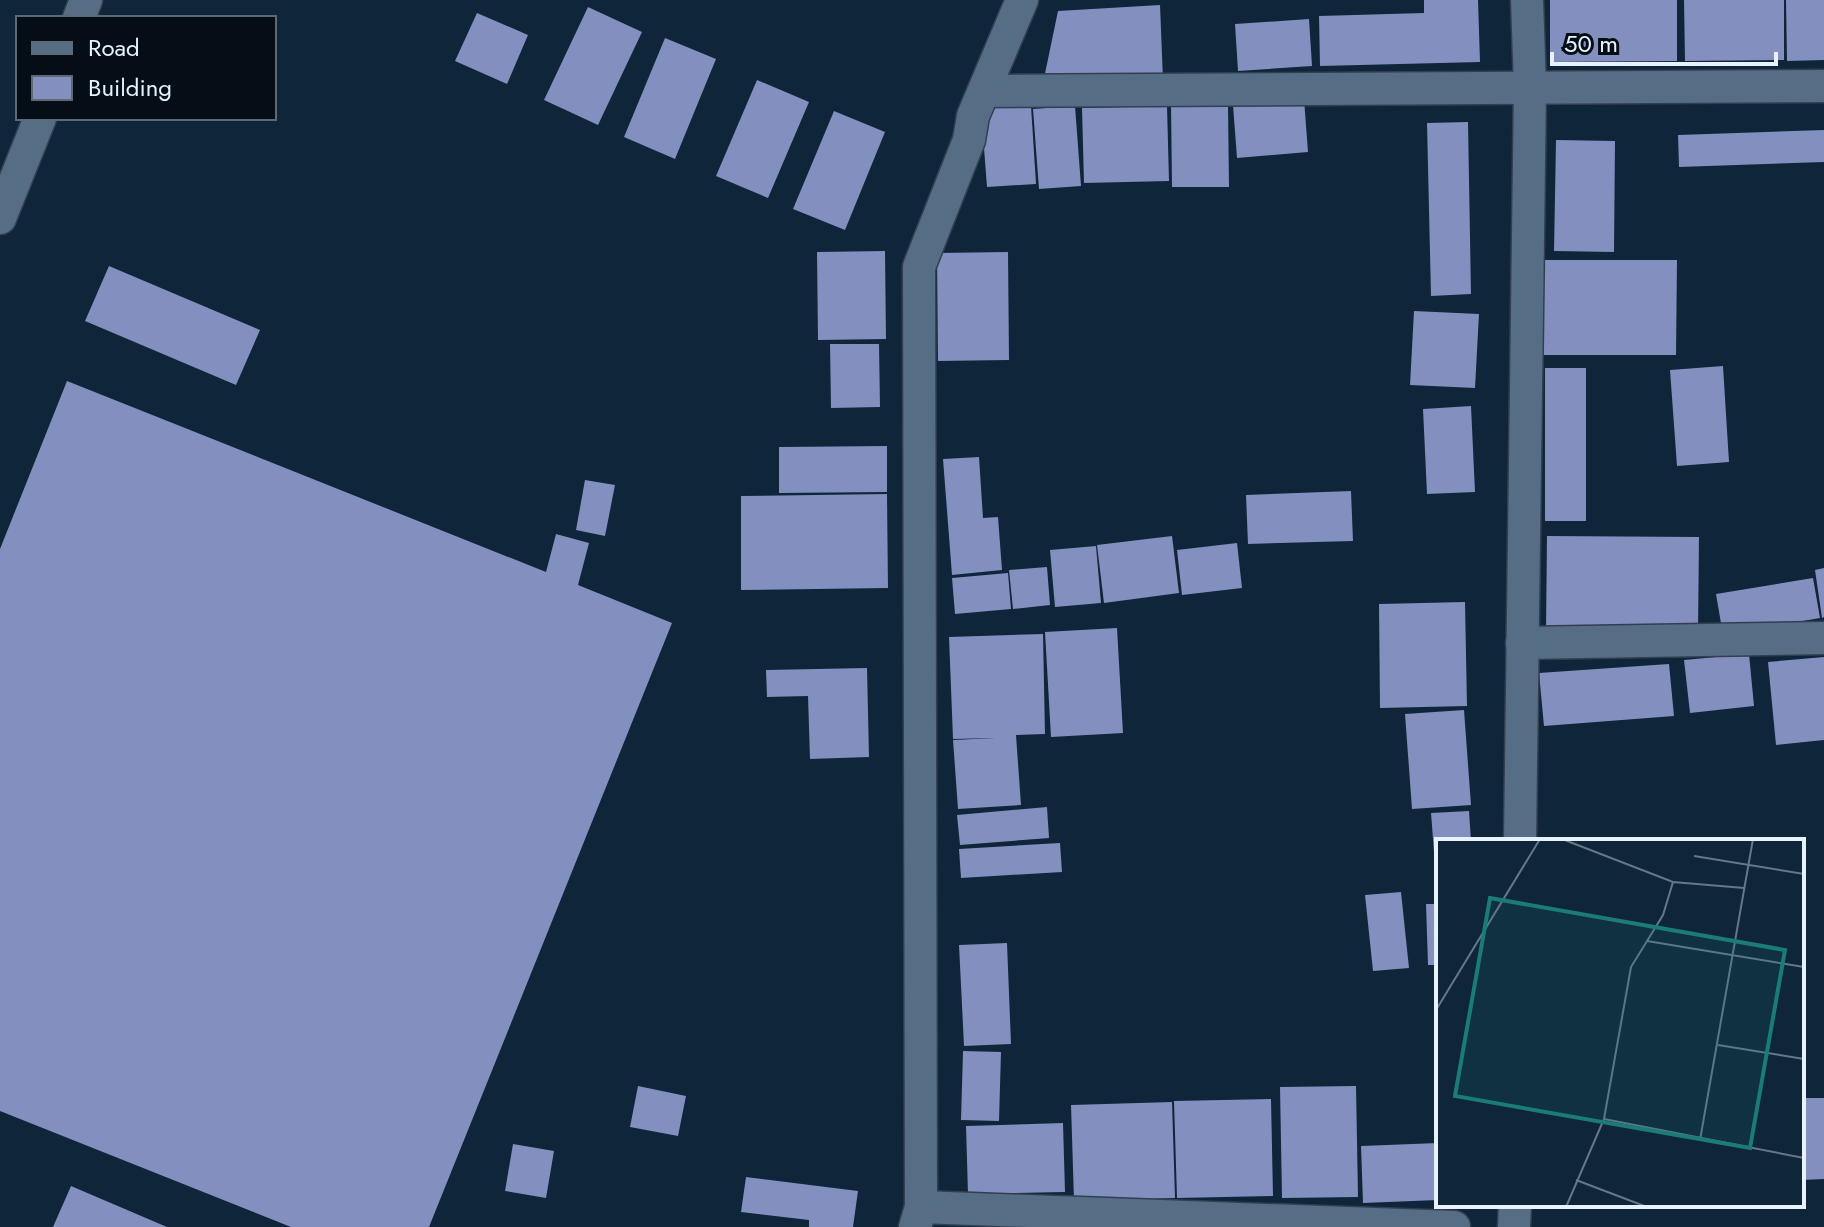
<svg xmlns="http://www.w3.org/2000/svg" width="1824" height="1227" viewBox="0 0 1824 1227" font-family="Jost,sans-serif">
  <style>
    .building { fill: #838fbe }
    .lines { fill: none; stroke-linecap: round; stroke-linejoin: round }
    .minor-casing { stroke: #333f51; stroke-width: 35 }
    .minor { stroke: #556e86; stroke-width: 32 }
    .inset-road { fill: none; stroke: #657788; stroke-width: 2 }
    .view { fill: #1a7c75; fill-opacity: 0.15; stroke: #1a7c75; stroke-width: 4 }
    .inset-edge { fill: none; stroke: #e7f2fe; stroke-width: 4 }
  </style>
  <rect width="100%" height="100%" fill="#0e253a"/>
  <!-- building -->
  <g class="building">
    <path d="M 1424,0 L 1478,0 L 1480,62 L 1320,66 L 1319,16 L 1424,13 Z"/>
    <path d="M 1550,0 L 1677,0 L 1677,61 L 1550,62 Z"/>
    <path d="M 1684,0 L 1784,0 L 1784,60 L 1685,61 Z"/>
    <path d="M 1786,0 L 1824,0 L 1824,60 L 1787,61 Z"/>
    <path d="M 1160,5 L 1163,80 L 1043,83 L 1058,11 Z"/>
    <path d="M 588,7 L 642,32 L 598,125 L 544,100 Z"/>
    <path d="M 477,13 L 528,35 L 507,84 L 455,61 Z"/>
    <path d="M 1309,19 L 1312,66 L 1238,71 L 1235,24 Z"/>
    <path d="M 665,38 L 716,59 L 675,159 L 624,137 Z"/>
    <path d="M 757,80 L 809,102 L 768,198 L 716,176 Z"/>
    <path d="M 1304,99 L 1308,152 L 1237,158 L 1233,105 Z"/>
    <path d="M 1228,105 L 1229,187 L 1172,187 L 1171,106 Z"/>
    <path d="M 1031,106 L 1036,184 L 987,187 L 981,109 Z"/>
    <path d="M 1075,106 L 1081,186 L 1039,189 L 1033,109 Z"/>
    <path d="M 1167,106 L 1169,181 L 1084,183 L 1082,108 Z"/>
    <path d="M 834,111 L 885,132 L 845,230 L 793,209 Z"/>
    <path d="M 1468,122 L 1471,294 L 1431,296 L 1427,123 Z"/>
    <path d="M 1824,130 L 1824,162 L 1679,167 L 1678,135 Z"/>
    <path d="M 1556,140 L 1615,141 L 1614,252 L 1554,251 Z"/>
    <path d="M 885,251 L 886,339 L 818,340 L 817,252 Z"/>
    <path d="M 1008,252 L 1009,360 L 938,361 L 937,253 Z"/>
    <path d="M 1542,260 L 1677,260 L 1676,355 L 1542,355 Z"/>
    <path d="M 109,266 L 260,330 L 236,385 L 85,321 Z"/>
    <path d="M 1414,311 L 1479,314 L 1475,388 L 1410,385 Z"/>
    <path d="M 830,344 L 879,344 L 880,407 L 831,408 Z"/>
    <path d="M 1723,366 L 1729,462 L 1677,466 L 1670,370 Z"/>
    <rect x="1545" y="368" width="41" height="153"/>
    <path d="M 67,381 L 546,572 L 556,534 L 589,543 L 578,585 L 672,623 L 429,1227 L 291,1227 L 0,1111 L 0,549 Z"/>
    <path d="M 1471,406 L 1475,492 L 1427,494 L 1423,409 Z"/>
    <path d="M 887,446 L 887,492 L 779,493 L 779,447 Z"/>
    <path d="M 979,457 L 983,518 L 998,517 L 1002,570 L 952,575 L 943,459 Z"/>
    <path d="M 585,480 L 615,485 L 605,536 L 576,530 Z"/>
    <path d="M 1351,491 L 1353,541 L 1248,544 L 1246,495 Z"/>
    <path d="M 887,494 L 888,588 L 741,590 L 741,496 Z"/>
    <path d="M 1172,536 L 1179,593 L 1104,603 L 1097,545 Z"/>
    <path d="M 1547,536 L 1699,537 L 1698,631 L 1546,630 Z"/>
    <path d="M 1237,543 L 1242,588 L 1182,595 L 1177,550 Z"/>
    <path d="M 1096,546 L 1101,603 L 1055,607 L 1050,550 Z"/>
    <path d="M 1047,567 L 1050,605 L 1013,609 L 1009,570 Z"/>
    <path d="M 1824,568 L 1824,617 L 1822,618 L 1815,570 Z"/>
    <path d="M 1008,573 L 1011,609 L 955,614 L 952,578 Z"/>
    <path d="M 1813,578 L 1820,618 L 1723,635 L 1716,594 Z"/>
    <path d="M 1465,602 L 1467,706 L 1380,708 L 1379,604 Z"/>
    <path d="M 1117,628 L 1123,733 L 1051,737 L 1045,632 Z"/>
    <path d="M 1043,634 L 1045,734 L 1016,735 L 1021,805 L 958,809 L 953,740 L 995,738 L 953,739 L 949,637 Z"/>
    <path d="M 1749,654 L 1754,706 L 1690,713 L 1684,660 Z"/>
    <path d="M 1824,657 L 1824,740 L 1776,745 L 1768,662 Z"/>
    <path d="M 1669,664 L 1674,716 L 1544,726 L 1539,673 Z"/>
    <path d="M 867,668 L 869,757 L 810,759 L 808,696 L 767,697 L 766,670 Z"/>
    <path d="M 1464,710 L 1471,805 L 1412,809 L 1405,714 Z"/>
    <path d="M 1047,807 L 1049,838 L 960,845 L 957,815 Z"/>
    <path d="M 1469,811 L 1471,841 L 1438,841 L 1438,878 L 1436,878 L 1431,813 Z"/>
    <path d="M 1060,843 L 1062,872 L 961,878 L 959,849 Z"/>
    <path d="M 1401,892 L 1409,968 L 1373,971 L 1365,895 Z"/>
    <path d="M 1426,904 L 1438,904 L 1438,965 L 1428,965 Z"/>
    <path d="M 1007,943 L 1011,1044 L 964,1046 L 959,945 Z"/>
    <path d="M 963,1051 L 1001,1052 L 999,1121 L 961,1120 Z"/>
    <path d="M 638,1086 L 686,1096 L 678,1136 L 630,1127 Z"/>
    <path d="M 1356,1086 L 1358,1197 L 1282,1198 L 1280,1087 Z"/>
    <path d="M 1802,1098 L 1824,1098 L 1824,1179 L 1802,1180 Z"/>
    <path d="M 1271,1099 L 1273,1196 L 1177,1198 L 1174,1101 Z"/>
    <path d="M 1172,1102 L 1175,1198 L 1074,1201 L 1071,1105 Z"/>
    <path d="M 1063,1123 L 1065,1192 L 968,1194 L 966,1126 Z"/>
    <path d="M 1438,1143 L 1438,1200 L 1363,1203 L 1361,1146 Z"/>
    <path d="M 513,1144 L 554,1151 L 546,1198 L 505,1191 Z"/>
    <path d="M 746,1177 L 858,1191 L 853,1227 L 809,1227 L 809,1220 L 741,1212 Z"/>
    <path d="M 71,1186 L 167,1227 L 53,1227 Z"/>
  </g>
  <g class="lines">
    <defs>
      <g id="minor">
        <path d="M 79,18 L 86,0"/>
        <path d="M 985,91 L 1824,86"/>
        <path d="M 0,218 L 40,118"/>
        <path d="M 1522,643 L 1824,638"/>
        <path d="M 1520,841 L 1530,86 L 1527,0"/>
        <path d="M 921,1207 L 1454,1227"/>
        <path d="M 915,1227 L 921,1207 L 919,267 L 969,140 L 973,116 L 1022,0"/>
        <path d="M 1514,1227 L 1515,1205"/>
      </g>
    </defs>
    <!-- minor casing -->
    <use href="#minor" class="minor-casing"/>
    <!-- minor -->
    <use href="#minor" class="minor"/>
  </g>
  <!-- overview -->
  <g transform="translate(1436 839)">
    <rect width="368" height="368" fill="#0e253a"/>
    <path class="inset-road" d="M 126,0 L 237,43 L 308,49M 258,17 L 368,35M 211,102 L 368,128M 0,171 L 104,0M 282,206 L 368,220M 168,280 L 368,319M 264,301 L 317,0M 140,341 L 211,368M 130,368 L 168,280 L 195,128 L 227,76 L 237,43"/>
    <path class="view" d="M 54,59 L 349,111 L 314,309 L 19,257 Z"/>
    <rect width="368" height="368" class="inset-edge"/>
  </g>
  <!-- legend -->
  <rect x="16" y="16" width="260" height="104" fill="#050e17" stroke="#5f6973" stroke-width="2"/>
  <rect x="32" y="42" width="40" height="12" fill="#556e86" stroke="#5f6973" stroke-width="2"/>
  <text x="88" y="56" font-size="24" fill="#e7f2fe">Road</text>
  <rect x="32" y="76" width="40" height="24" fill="#838fbe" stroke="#5f6973" stroke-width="2"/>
  <text x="88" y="96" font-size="24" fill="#e7f2fe">Building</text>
  <!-- scale -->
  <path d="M1552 52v12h224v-12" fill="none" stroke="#e7f2fe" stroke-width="4"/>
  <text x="1564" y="52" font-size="24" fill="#e7f2fe" stroke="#050e17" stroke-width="6" paint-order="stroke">50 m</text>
</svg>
